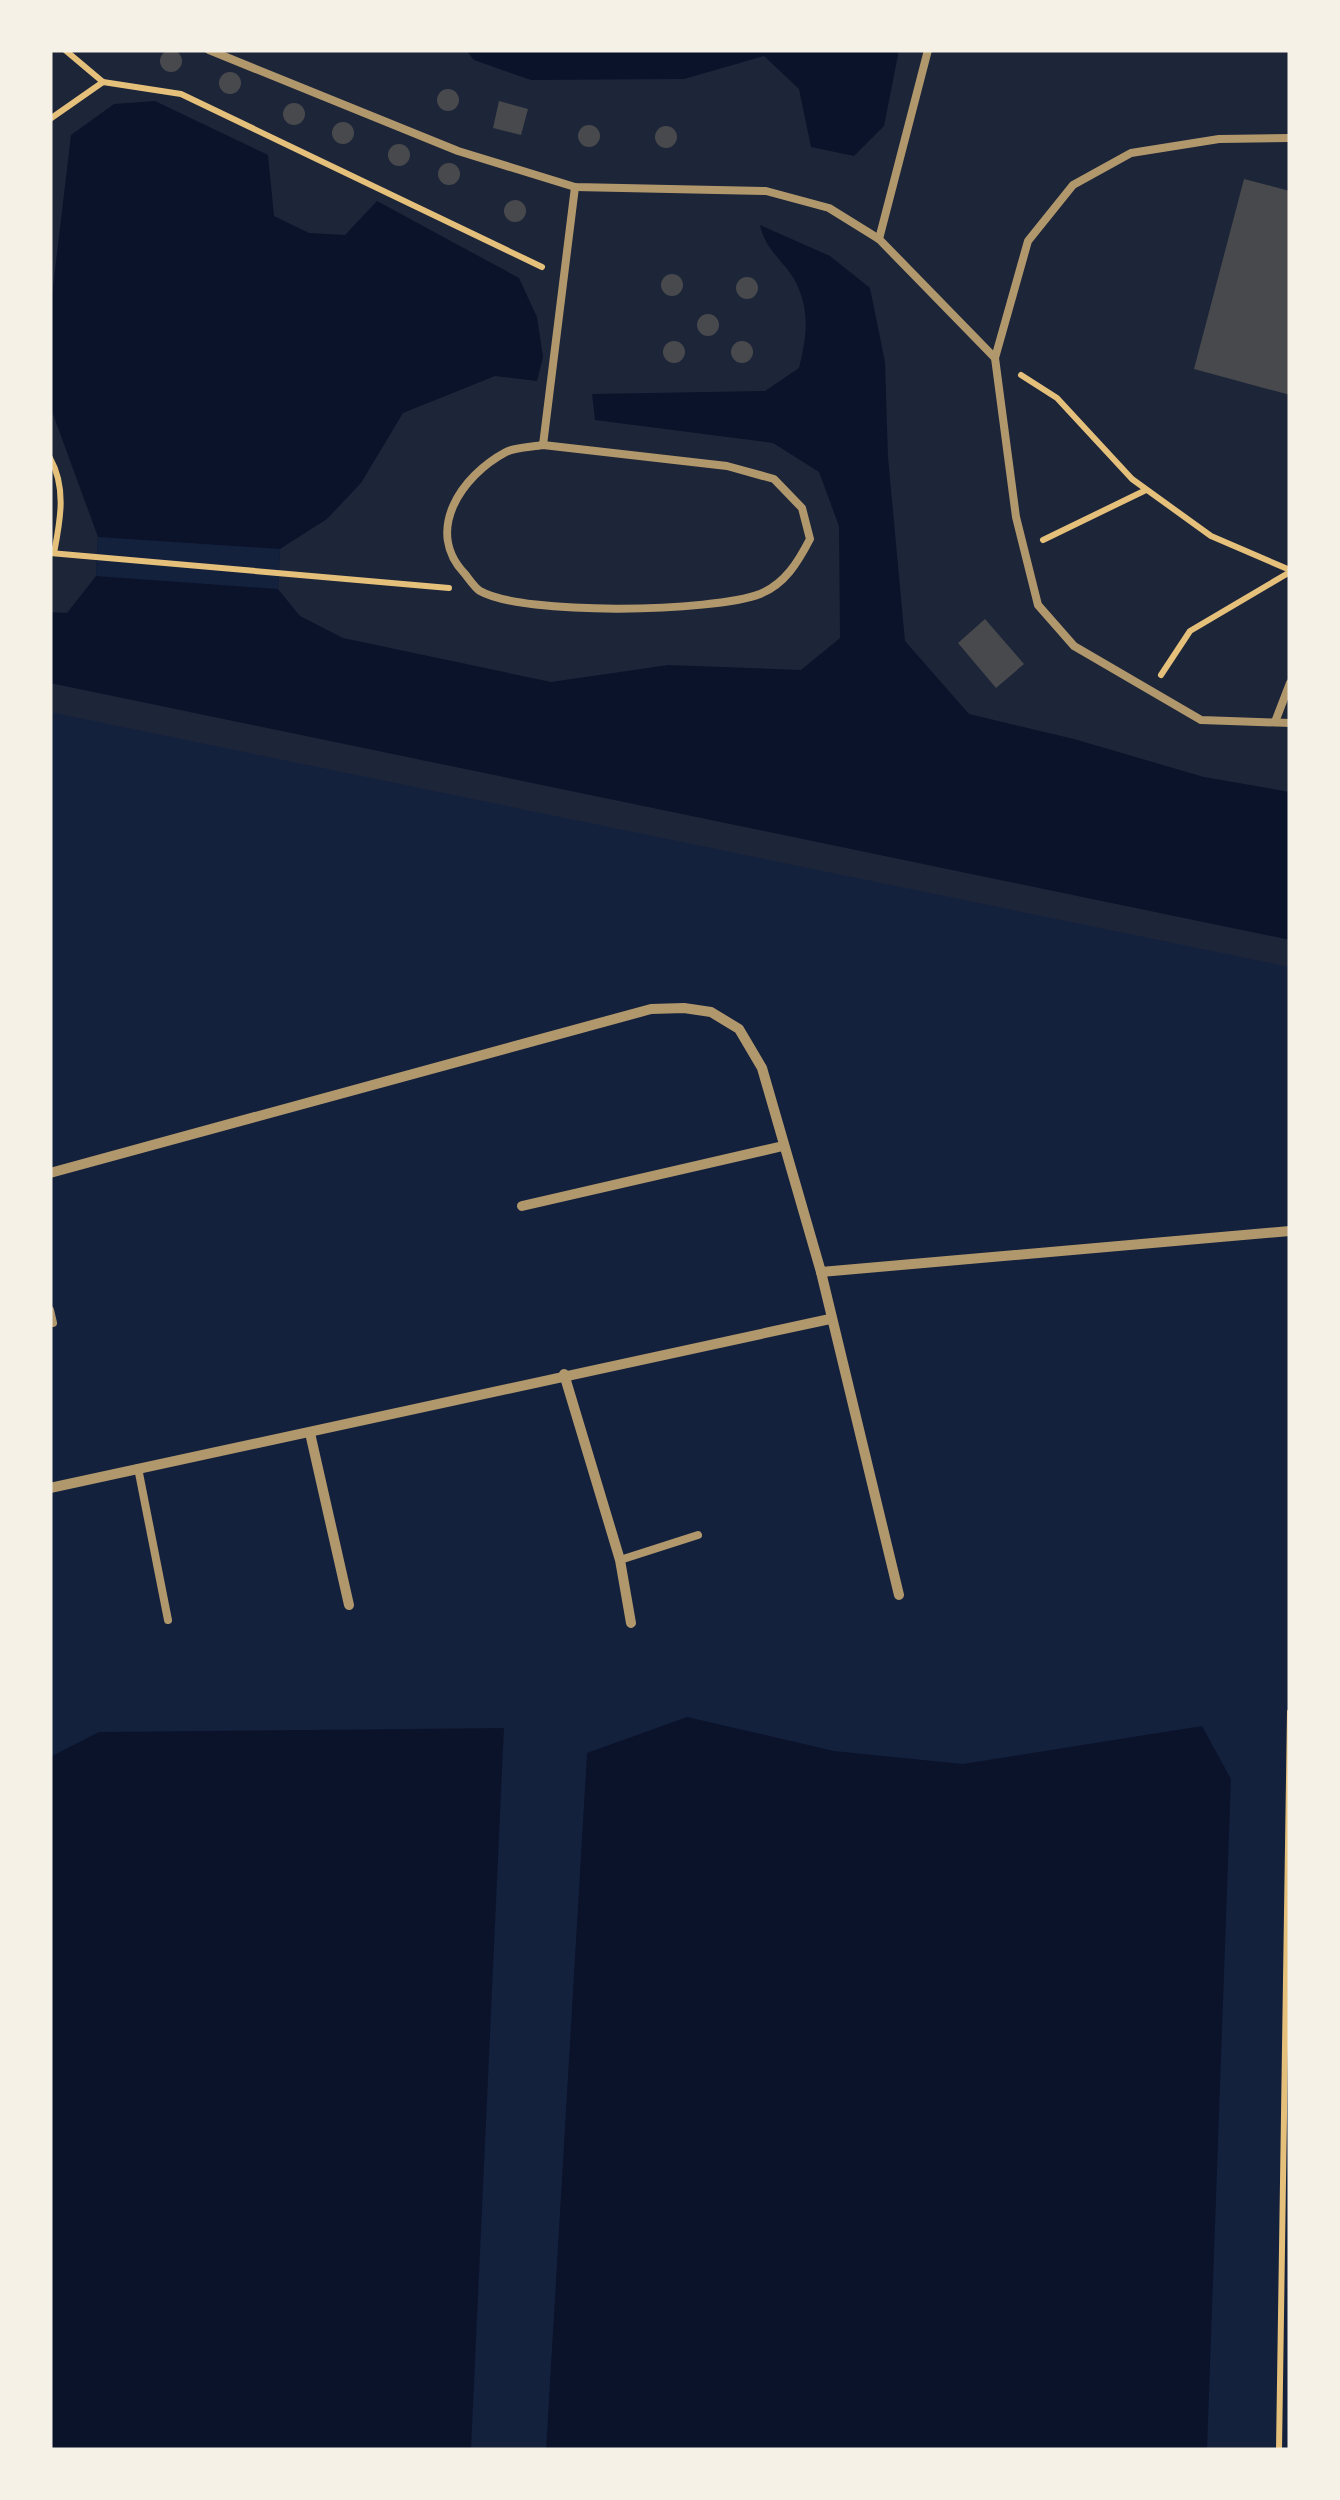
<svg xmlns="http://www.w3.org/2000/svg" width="1340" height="2500" viewBox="0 0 1340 2500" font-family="'Noto Serif',serif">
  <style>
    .green { fill: #1d2539 }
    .water { fill: #0b132b }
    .pier { fill: #14213d }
    .building { fill: #48494c }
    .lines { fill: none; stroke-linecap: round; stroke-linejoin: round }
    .path { stroke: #e5c07b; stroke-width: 6 }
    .service { stroke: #b1986c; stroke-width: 8 }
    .minor { stroke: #b1986c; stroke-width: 10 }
  </style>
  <rect width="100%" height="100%" fill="#14213d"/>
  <!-- green -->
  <path class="green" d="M 50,50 L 1290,50 L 1290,967 L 50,712 Z"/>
  <!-- water -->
  <g class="water">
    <path d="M 466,50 L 899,50 L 884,126 L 854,156 L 811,147 L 799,89 L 764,56 L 684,79 L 531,80 L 474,60 Z"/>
    <path d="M 155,101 L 268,155 L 274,216 L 309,233 L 345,235 L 377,201 L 519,278 L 537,317 L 543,357 L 537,381 L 495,376 L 403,413 L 361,483 L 327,519 L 280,549 L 278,589 L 300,616 L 343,638 L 551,682 L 668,665 L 801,670 L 840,638 L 839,526 L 819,472 L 773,443 L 595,420 L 592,394 L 765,391 L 799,368 C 806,340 810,314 798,287 C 788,263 766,253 760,225 L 830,256 L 870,288 L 885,362 L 888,457 L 905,641 L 969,714 L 1074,739 L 1204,777 L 1290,792 L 1290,940 L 50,683 L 50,612 L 67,613 L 96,576 L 98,537 L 50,406 L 50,312 L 71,135 L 114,104 Z"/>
    <path d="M 687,1717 L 834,1751 L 963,1764 L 1202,1726 L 1231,1779 L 1207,2450 L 546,2450 L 587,1753 Z"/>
    <path d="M 504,1728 L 471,2450 L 50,2450 L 50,1757 L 99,1732 Z"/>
  </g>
  <!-- pier -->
  <path class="pier" d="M 98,537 L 280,549 L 278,589 L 96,576 Z"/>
  <!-- building -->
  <g class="building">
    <circle cx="171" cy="61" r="11"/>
    <circle cx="230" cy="83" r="11"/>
    <circle cx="448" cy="100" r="11"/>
    <path d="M 499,101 L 528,109 L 521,135 L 493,128 Z"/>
    <circle cx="294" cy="114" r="11"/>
    <circle cx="343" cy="133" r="11"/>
    <circle cx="589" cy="136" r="11"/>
    <circle cx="666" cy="137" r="11"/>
    <circle cx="399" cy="155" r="11"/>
    <circle cx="449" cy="174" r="11"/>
    <path d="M 1244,179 L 1290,191 L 1290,395 L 1194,369 Z"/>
    <circle cx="515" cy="211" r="11"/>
    <circle cx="672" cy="285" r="11"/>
    <circle cx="747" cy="288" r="11"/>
    <circle cx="708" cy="325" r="11"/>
    <circle cx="674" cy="352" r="11"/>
    <circle cx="742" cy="352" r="11"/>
    <path d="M 985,619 L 1024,664 L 996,688 L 958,643 Z"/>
  </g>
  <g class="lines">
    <!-- path -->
    <g class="path">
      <path d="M 65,50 L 103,82"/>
      <path d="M 50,119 L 103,82 L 181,94 L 542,267"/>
      <path d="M 1021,375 L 1057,398 L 1132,479 L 1211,536 L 1290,570"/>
      <path d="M 50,458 C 67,488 60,522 54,553"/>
      <path d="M 1043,540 L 1146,490"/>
      <path d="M 50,553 L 449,588"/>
      <path d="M 1161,675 L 1190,631 L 1290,572"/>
      <path d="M 1279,2450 L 1290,1712"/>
    </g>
    <!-- service -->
    <g class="service">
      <path d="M 209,50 L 458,151 L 575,187 L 766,191 L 829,208 L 879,239 L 995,358 L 1016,517 L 1038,605 L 1074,646 L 1201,720 L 1290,723"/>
      <path d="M 879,239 L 928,50"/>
      <path d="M 995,358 L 1028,241 L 1073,185 L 1131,153 L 1219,139 L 1290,138"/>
      <path d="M 543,445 L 727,466 L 774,479 L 802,508 L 810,539 C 798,562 785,584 760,594 C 713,612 524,616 480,591 C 475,588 469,579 465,574 C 424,531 461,476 506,452 C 516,447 531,447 543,445 Z"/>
      <path d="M 543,445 L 575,187"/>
      <path d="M 1275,722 L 1290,683"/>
      <path d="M 50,1310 L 53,1323"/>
      <path d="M 138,1468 L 168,1620"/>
      <path d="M 620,1560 L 698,1535"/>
    </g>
    <!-- minor -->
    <g class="minor">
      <path d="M 50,1173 L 651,1009 L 684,1008 L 711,1012 L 739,1029 L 762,1068 L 821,1272 L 899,1595"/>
      <path d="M 522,1206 L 783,1146"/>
      <path d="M 821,1272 L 1290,1231"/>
      <path d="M 564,1374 L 620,1560 L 631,1623"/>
      <path d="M 310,1433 L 349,1605"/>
      <path d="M 50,1488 L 830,1319"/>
    </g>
  </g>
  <!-- border -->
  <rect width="1340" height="2500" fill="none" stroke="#f6f1e7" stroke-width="105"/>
</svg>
